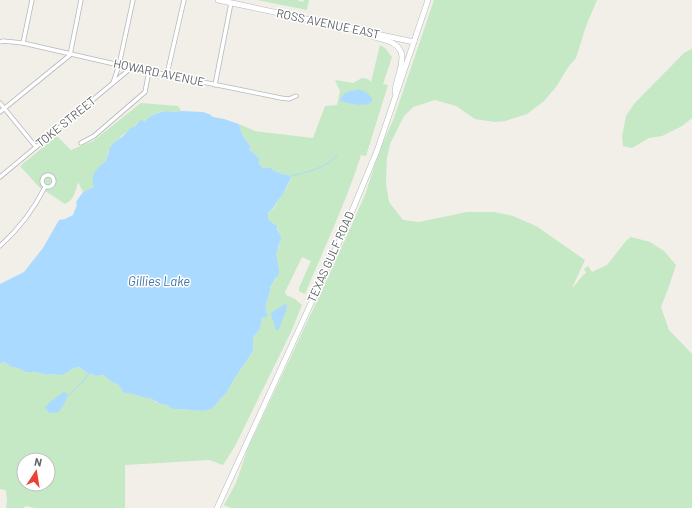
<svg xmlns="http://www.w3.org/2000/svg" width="692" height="508" viewBox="0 0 692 508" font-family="Barlow,sans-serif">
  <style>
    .green { fill: #c5e8c5; fill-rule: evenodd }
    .water { fill: #aadaff }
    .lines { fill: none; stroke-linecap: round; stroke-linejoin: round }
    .stream { stroke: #aadaff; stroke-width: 1 }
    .minor-casing { stroke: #b5b8bc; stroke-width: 5 }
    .secondary-casing { stroke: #b6babf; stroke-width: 6 }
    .minor { stroke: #fff; stroke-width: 3.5 }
    .secondary { stroke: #fff; stroke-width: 5 }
    .labels { text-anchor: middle; stroke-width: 3; stroke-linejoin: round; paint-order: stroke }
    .street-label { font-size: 12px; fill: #5f6368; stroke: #fff }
    .water-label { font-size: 13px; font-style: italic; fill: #4174aa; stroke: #fff }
  </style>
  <rect width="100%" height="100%" fill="#f1efe8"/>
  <!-- green -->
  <g class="green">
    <path d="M 257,0 L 297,0 L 303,2 L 304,0 L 309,0 L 307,10 Z"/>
    <path d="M 434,0 L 597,0 L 586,26 L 576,58 L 569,66 L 556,87 L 544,101 L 527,114 L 505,121 L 495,122 L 475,119 L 456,106 L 435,100 L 413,107 L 404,116 L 390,144 L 387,158 L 386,183 L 389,202 L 403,220 L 419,222 L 467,212 L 494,212 L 513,216 L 536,226 L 585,260 L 572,288 C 578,283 580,277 586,273 L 584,269 L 588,266 L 592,272 L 607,265 L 626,241 L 631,237 L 650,242 L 664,251 L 676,265 L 668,289 L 661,307 L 669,330 L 692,354 L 692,508 L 231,508 L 224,505 L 236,483 L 248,448 L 331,271 L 365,195 L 379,152 L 394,118 Z"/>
    <path d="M 380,45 L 385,48 L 392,57 L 383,84 L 388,85 L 366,156 L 361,155 C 346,203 324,248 305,294 L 299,291 L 299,288 L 311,261 L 302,257 L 285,292 L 286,295 L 295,299 L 302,305 L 291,332 L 235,446 L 223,465 L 209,460 L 125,465 L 125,508 L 35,508 L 26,506 L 23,508 L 6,508 L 7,501 L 6,490 L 0,489 L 0,363 L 5,362 L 11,367 L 18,368 L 26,372 L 34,372 L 44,374 L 63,375 L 74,368 L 79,367 L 86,372 L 96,376 L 103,375 L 106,377 L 112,382 L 118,384 L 123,392 L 125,393 L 132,394 L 146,398 L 152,398 L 155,402 L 160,404 L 167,405 L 171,408 L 201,411 L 213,408 L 221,398 L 225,395 L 233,381 L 253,351 L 253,340 L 254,336 L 260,329 L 261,322 L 262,318 L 268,315 L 265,309 C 266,301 271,296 270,288 C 273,283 278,277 278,271 C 279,266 275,259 276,253 C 276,251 278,249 279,247 C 281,240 280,234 277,227 C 275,222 267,222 268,215 C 268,212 272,210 274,208 C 276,206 276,203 278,200 C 283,193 290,185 291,176 C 284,174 276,173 271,168 L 263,168 L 259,164 L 259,158 L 249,149 L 251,146 C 244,140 241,133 239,124 L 255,131 L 262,132 L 313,138 L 325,106 L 337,105 L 340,91 L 335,80 L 353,83 L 362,78 L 368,79 L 371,82 ZM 24,460 L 48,460 L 48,484 L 24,484 Z"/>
    <path d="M 692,49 L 692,118 L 682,126 L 662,136 L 649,138 L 632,148 L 623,146 L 622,137 L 626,116 L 634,104 L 684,53 Z"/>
    <path d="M 141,103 L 178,106 L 181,111 C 178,111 175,112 171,112 C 171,112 165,111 165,111 C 158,112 148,116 145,122 L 137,124 L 128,132 L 122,135 L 108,152 L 107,158 L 101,166 L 96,171 L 94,187 L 83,192 L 78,182 C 75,192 74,200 65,204 L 39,187 L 20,166 L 57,136 L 71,150 L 93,141 Z"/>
  </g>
  <!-- water -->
  <g class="water">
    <path d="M 357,89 L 366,92 L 372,98 L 372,102 C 363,108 350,103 340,101 C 341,94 349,90 356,91 Z"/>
    <path d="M 165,111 L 173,112 L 181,111 L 203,112 L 209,114 L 213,117 L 224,119 L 239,124 C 241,133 244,140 251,146 L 249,149 L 259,158 L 259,164 L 263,168 L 271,168 C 276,173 284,174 291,176 L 290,180 L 283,194 L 278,200 L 274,207 L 268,213 L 268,217 L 269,220 L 277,226 L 277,229 L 280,235 L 281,239 L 276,254 L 279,270 L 279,274 L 275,279 L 273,283 L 270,287 C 271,299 261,305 268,315 L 268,316 L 262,318 L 260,329 L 254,336 L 253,340 L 253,351 L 233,381 L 225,395 L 221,398 L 213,408 L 207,410 L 201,411 L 182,409 L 175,409 L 171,408 L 167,405 L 160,404 L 155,401 L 151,398 L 146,398 L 132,394 L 125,393 L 123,392 L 118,384 L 112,382 L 106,377 L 103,375 L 96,376 L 86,372 L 79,367 L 74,368 L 63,375 L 44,374 L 34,372 L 26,372 L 18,368 L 11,367 L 5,362 L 0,363 L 0,284 L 24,272 L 43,248 L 59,220 L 65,219 L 73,215 L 77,205 L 76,202 L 83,192 L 94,187 C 93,184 92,180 93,177 C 94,170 102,165 106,160 C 109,155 108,149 112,145 C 117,139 127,135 130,128 L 134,127 L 141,120 L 145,122 C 149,115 158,113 165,111 Z"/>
    <path d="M 286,304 L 287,305 L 286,311 L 279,329 L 278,330 L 276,330 L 272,318 L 271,313 C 276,309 280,307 286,304 Z"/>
    <path d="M 64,392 L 67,394 C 67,401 62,407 59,412 L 49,413 L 45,407 L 50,402 Z"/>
  </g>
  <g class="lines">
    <!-- stream -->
    <g class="stream">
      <path d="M 291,176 C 307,172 328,168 338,154"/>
      <path d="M 67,396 L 83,382 L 89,373"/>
    </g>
    <defs>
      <g id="minor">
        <path d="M 0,42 L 3,41 L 23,43 L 119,65 L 281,98 L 289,99 L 296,96"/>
        <path d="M 23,43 L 32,0"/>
        <path d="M 167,74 L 184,0"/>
        <path d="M 113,83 L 119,65 L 133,0"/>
        <path d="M 215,85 L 231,3"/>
        <path d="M 0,103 L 36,147"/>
        <path d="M 0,112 L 70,55 L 81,0"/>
        <path d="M 81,143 L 94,136 L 145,92 L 149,71"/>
        <circle cx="48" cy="181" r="6"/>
        <path d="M 0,177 L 131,68"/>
        <path d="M 0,246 C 20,228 33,211 45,187"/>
      </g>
      <g id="secondary">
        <path d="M 218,0 L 414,42"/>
        <path d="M 361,32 C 370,37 379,38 388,41 C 414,50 396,74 395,92"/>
        <path d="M 217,508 L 340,240 L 377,151 L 428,0"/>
      </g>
    </defs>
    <!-- minor casing -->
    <use href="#minor" class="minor-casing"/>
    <!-- secondary casing -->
    <use href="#secondary" class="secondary-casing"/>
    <!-- minor -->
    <use href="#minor" class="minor"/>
    <!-- secondary -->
    <use href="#secondary" class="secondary"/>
  </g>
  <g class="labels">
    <!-- street labels -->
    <g class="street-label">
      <text transform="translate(328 24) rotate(12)" y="4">ROSS AVENUE EAST</text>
      <text transform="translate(159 73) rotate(12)" y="4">HOWARD AVENUE</text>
      <text transform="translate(66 122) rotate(-39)" y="4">TOKE STREET</text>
      <text transform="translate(331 257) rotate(-66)" y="4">TEXAS GULF ROAD</text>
    </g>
    <!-- water labels -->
    <g class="water-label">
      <text x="159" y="286">Gillies Lake</text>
    </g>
  </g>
  <!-- north arrow -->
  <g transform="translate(36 472) rotate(12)"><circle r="19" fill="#ffffff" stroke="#bfc1c3"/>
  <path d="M0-3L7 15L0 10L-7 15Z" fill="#ea4335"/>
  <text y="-6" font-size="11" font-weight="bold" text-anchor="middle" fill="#5f6368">N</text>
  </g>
</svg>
